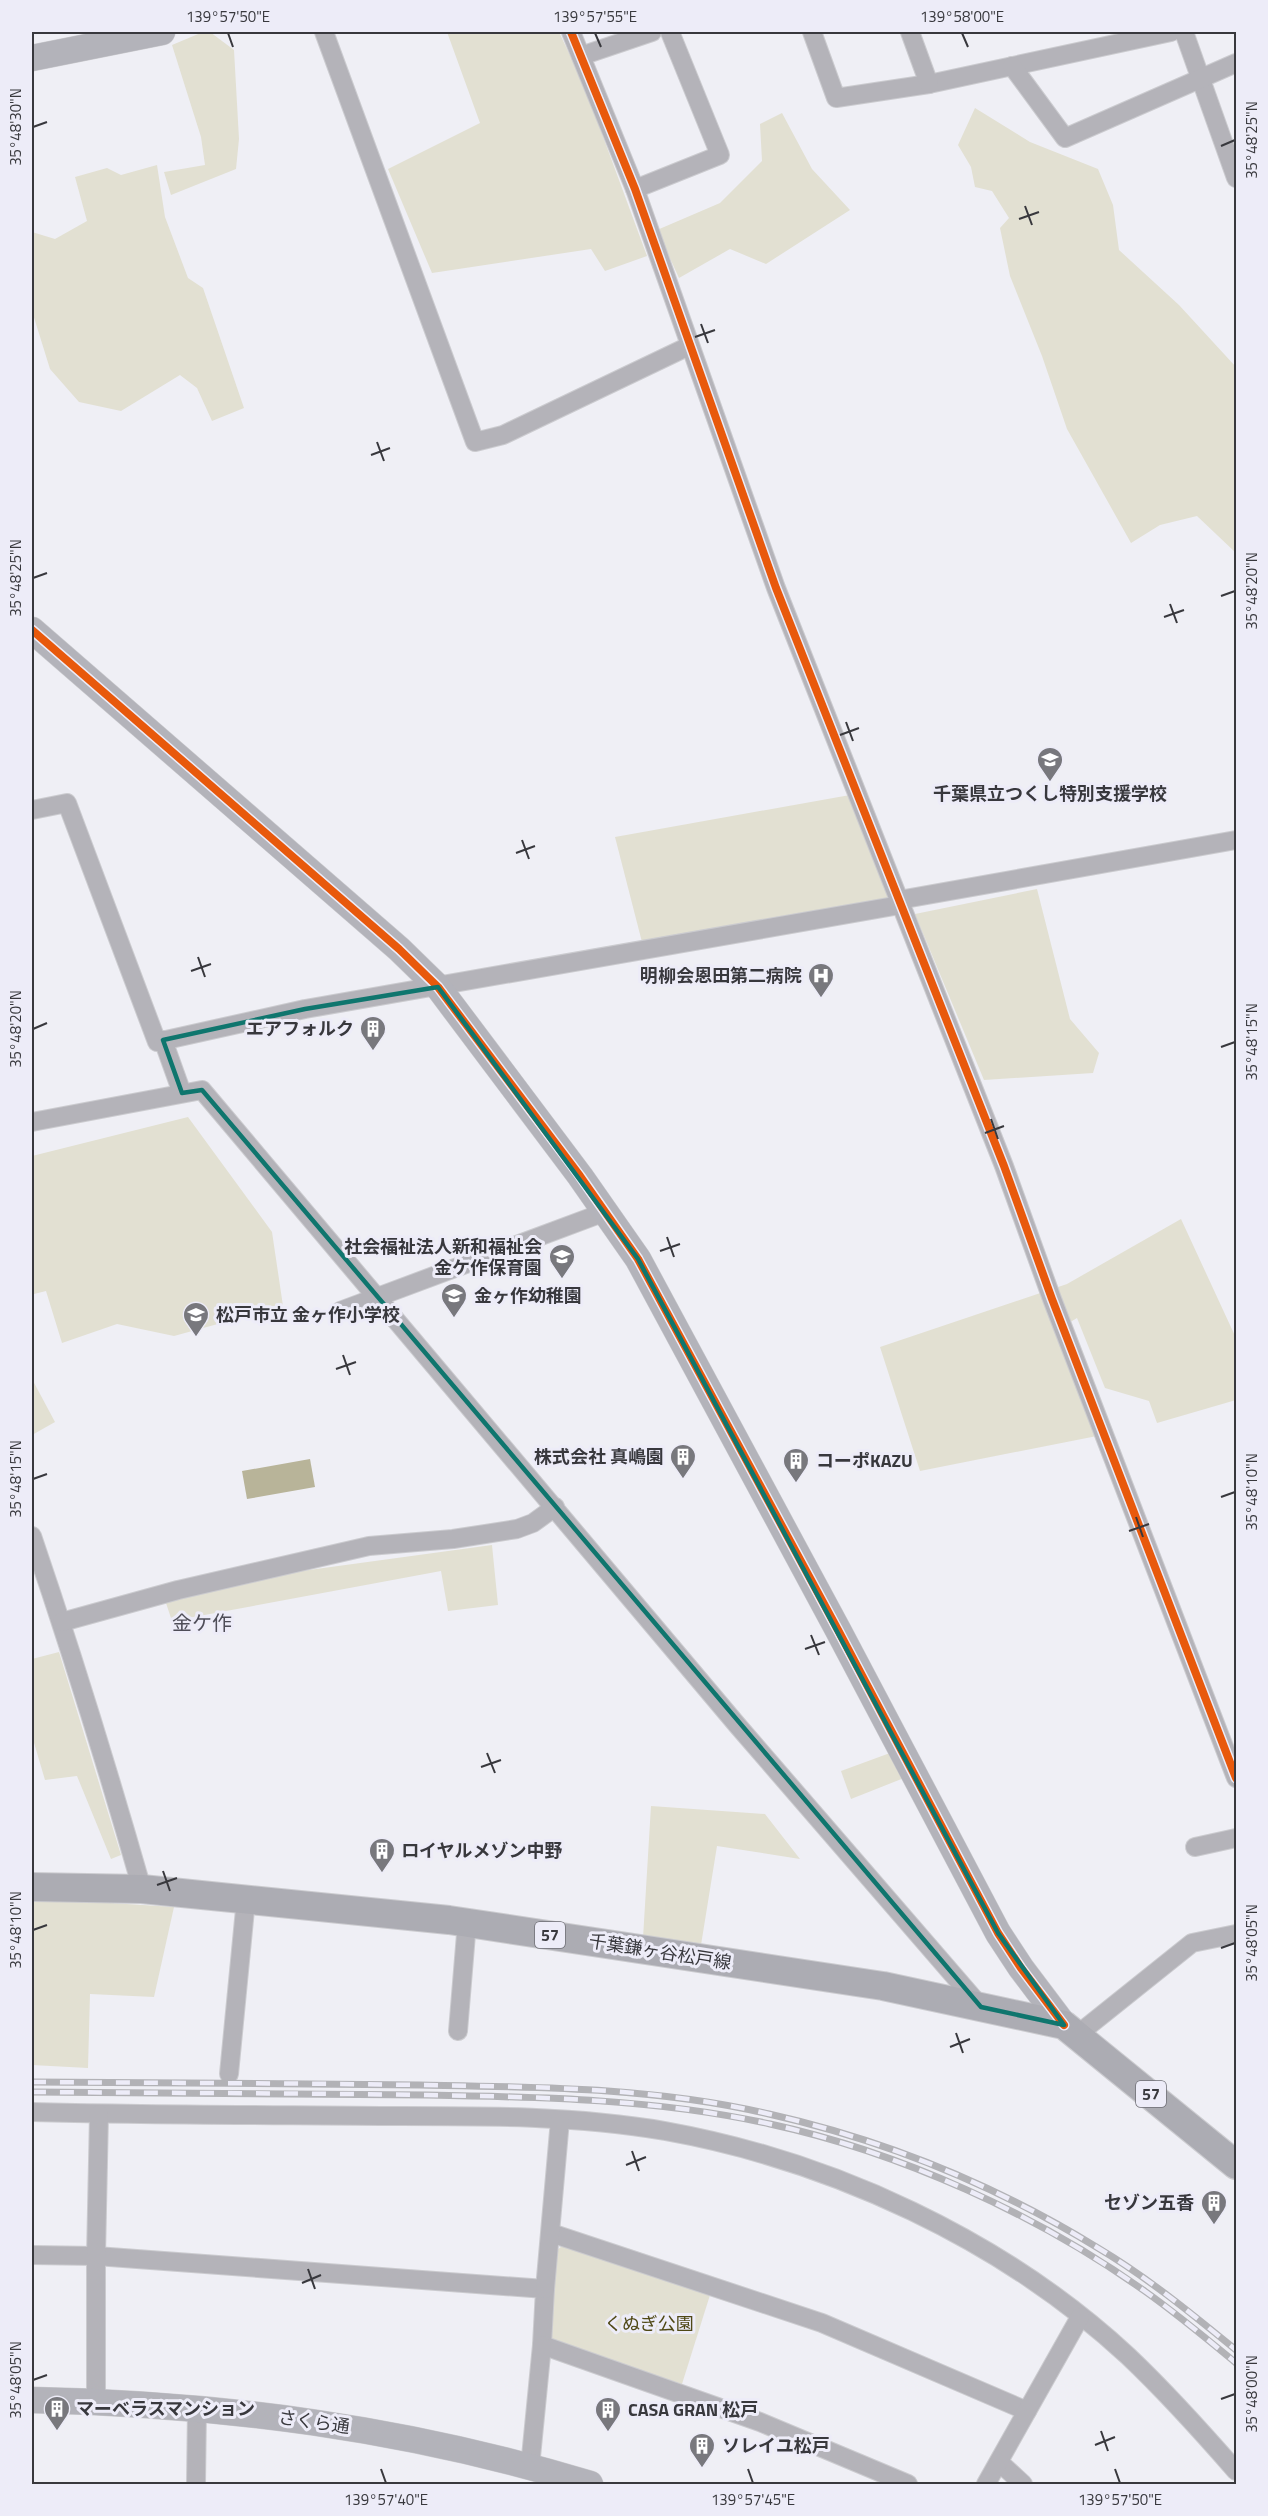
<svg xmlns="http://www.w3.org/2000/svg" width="1268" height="2516" viewBox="0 0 1268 2516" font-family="'Titillium Web','Noto Sans JP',sans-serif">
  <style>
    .green { fill: #e2e0d2 }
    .water { fill: #b8b499 }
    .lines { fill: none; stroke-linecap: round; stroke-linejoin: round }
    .street-casing { stroke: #cbcbcf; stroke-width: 20 }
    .secondary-casing { stroke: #cbcbcf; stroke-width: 27 }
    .primary-casing { stroke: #cbcbcf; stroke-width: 30 }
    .street { stroke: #b4b3b9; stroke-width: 18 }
    .secondary { stroke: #b3b3ba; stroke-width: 26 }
    .primary { stroke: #acacb3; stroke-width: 28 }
    .rail-casing { stroke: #b2b2b6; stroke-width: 7 }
    .rail { stroke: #edecf8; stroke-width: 4.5; stroke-dasharray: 14; stroke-linecap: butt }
    .cycleway-casing { stroke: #edecf8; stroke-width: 11 }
    .cycleway { stroke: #e8590c; stroke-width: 8 }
    .marked { fill: none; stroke: #0f766e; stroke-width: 4.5; stroke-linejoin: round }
    .ticks { fill: none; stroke: #38383d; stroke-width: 2 }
    .labels { text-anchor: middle; stroke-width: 6; stroke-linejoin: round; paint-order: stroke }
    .shield { fill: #edecf8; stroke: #6e6e75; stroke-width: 1.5 }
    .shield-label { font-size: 16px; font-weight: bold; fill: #38383d }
    .poi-label { font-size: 18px; font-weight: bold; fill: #38383d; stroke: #edecf8; text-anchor: start }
    .street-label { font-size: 18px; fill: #38383d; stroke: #edecf8 }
    .park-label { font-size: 18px; fill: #4f4815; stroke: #edecf8 }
    .neighbourhood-label { font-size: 20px; fill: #4e4d57; stroke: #edecf8 }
    .neatline { fill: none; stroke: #38383d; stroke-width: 2 }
    .ticks-label { font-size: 15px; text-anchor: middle; fill: #38383d }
  </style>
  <rect width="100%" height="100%" fill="#efeff5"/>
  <!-- green -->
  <g class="green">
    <path d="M 203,32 L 210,32 L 234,50 L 239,139 L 236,169 L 171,195 L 164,172 L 205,165 L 201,137 L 172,45 Z"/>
    <path d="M 447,32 L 559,32 L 584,85 L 647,256 L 605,271 L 591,249 L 432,273 L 388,169 L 480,123 Z"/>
    <path d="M 975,108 L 1030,142 L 1098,169 L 1113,205 L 1119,250 L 1179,305 L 1236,367 L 1236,553 L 1197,516 L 1160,525 L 1131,543 L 1067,429 L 1042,356 L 1010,276 L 1000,228 L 1009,218 L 992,191 L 975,187 L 971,167 L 958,145 Z"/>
    <path d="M 782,113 L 812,169 L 850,210 L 766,264 L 730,249 L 679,278 L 657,230 L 720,203 L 762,161 L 760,124 Z"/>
    <path d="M 157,165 L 165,217 L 188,278 L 203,288 L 244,408 L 212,421 L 197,388 L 180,375 L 121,411 L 79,402 L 50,369 L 32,311 L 32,232 L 55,239 L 87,221 L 75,177 L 107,168 L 121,175 Z"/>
    <path d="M 850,795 L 891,900 L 643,946 L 615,837 Z"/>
    <path d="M 1037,889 L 1070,1019 L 1099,1053 L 1093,1073 L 984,1080 L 915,914 Z"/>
    <path d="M 188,1117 L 272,1232 L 283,1306 L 174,1336 L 117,1324 L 62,1343 L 46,1291 L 34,1294 L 32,1288 L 32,1156 Z"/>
    <path d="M 1181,1219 L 1236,1338 L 1236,1400 L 1157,1423 L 1149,1401 L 1105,1388 L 1077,1318 L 1062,1327 L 1102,1435 L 920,1471 L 880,1347 L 1067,1284 Z"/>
    <path d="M 32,1379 L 55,1422 L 32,1435 Z"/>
    <path d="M 492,1545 L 498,1605 L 448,1611 L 441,1571 L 172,1621 L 164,1597 L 265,1576 Z"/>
    <path d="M 59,1652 L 121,1855 L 111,1859 L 77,1776 L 45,1780 L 32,1736 L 32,1659 Z"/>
    <path d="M 890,1753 L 904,1778 L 851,1799 L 841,1771 Z"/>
    <path d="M 651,1806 L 765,1814 L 800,1859 L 717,1846 L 701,1945 L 643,1938 Z"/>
    <path d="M 32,1898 L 174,1907 L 154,1997 L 90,1994 L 88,2068 L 32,2065 Z"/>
    <path d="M 562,2246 L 710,2295 L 682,2384 L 554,2341 L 549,2333 L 556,2251 Z"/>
  </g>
  <!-- water -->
  <path class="water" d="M 310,1459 L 315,1487 L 247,1499 L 242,1471 Z"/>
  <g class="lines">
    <defs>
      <g id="street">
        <path d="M 324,32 L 475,442 L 503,435 L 689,346"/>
        <path d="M 571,32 L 635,189 L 776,588 L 1004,1166 L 1052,1299 L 1236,1778"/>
        <path d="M 812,32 L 836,98 L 929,84 L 1171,32"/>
        <path d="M 910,32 L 929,84"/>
        <path d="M 1184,32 L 1236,178"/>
        <path d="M 581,56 L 652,32"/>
        <path d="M 1012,66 L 1065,138 L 1236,63"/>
        <path d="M 635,189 L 720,155 L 670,32"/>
        <path d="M 32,810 L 67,803 L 157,1042 L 305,1009 L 900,905"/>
        <path d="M 899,900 L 1236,840"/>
        <path d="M 163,1040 L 182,1093"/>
        <path d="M 32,1122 L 202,1090 L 738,1726 L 981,2007"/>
        <path d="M 340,1311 L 605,1212"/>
        <path d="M 32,1536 C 72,1653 108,1770 142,1889"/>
        <path d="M 62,1622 L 178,1590 L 369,1546 L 453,1539 L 517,1529 L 533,1523 L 555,1507"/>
        <path d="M 1195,1847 L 1236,1838"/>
        <path d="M 458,2031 L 467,1922"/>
        <path d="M 1077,2035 L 1192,1943 L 1236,1934"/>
        <path d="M 229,2074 L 246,1899"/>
        <path d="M 32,2112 C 148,2115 265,2115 381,2116 C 476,2116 571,2115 665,2131 C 832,2161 1003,2240 1128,2356 C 1166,2392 1202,2432 1236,2471"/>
        <path d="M 551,2233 L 822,2323 L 1027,2411"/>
        <path d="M 32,2255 L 96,2256 L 545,2289 L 542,2345 L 760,2422 L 908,2484"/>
        <path d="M 545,2289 L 560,2120"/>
        <path d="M 96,2401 L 96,2256 L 99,2114"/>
        <path d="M 999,2462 L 1023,2484"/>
        <path d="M 530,2467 L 542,2345"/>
        <path d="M 196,2484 L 197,2408"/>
        <path d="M 986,2484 L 1080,2317"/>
      </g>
      <g id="secondary">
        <path d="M 32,58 L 162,32"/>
        <path d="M 32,630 L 399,949 L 438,987 L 580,1176 L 638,1259 L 838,1630 L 998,1933 L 1021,1968 L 1064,2025"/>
        <path d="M 32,2400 C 224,2404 406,2428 590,2484"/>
      </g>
      <path id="primary" d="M 32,1887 L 142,1889 L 449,1920 L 883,1986 L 1064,2025 L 1236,2165"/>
    </defs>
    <!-- street casing -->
    <use href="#street" class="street-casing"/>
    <!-- secondary casing -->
    <use href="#secondary" class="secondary-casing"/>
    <!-- primary casing -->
    <use href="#primary" class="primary-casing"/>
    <!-- street -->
    <use href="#street" class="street"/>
    <!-- secondary -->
    <use href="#secondary" class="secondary"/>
    <!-- primary -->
    <use href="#primary" class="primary"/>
    <defs>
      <g id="rail">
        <path d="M 32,2082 C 161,2083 291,2083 420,2085 C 537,2087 655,2087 769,2114 C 885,2140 997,2186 1098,2248 C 1147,2277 1192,2314 1236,2350"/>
        <path d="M 32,2092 C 163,2093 295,2093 427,2095 C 542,2097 657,2099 770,2124 C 900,2152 1038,2215 1146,2292 C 1177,2314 1207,2339 1236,2363"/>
      </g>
    </defs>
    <!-- rail casing -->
    <use href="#rail" class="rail-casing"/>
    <!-- rail -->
    <use href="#rail" class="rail"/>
    <defs>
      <g id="cycleway">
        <path d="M 571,32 L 635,189 L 776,588 L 1004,1166 L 1052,1299 L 1236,1778"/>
        <path d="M 32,630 L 399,949 L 438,987 L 580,1176 L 638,1259 L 838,1630 L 998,1933 L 1021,1968 L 1064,2025"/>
      </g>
    </defs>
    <!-- cycleway casing -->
    <use href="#cycleway" class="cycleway-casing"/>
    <!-- cycleway -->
    <use href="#cycleway" class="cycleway"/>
  </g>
  <!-- marked area -->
  <path class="marked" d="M 438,987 L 638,1259 L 998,1933 L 1064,2025 L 981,2007 L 202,1090 L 182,1093 L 163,1040 L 305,1009 Z"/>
  <!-- ticks -->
  <path class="ticks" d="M 228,33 L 233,47M 595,33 L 601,47M 962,33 L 968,47M 33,127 L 47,122M 1221,146 L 1235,140M 1025,206 L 1032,225M 1019,219 L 1039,212M 701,324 L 708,343M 695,337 L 715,330M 377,442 L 384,461M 371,455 L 390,448M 33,578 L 47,573M 1221,596 L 1235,591M 1170,604 L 1177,623M 1164,617 L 1184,610M 846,722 L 853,741M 840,735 L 859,728M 522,840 L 529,859M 516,853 L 535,846M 198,957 L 205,977M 191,971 L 211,964M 33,1029 L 47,1023M 1221,1047 L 1235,1042M 991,1119 L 998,1139M 985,1133 L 1004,1126M 667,1237 L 674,1257M 660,1251 L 680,1244M 343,1355 L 350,1375M 336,1369 L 356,1362M 33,1479 L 47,1474M 1221,1497 L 1235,1492M 1136,1517 L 1143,1537M 1129,1531 L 1149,1524M 811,1635 L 819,1655M 805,1649 L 825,1642M 487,1753 L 495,1773M 481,1767 L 501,1760M 163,1871 L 170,1891M 157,1885 L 177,1878M 33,1930 L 47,1925M 1221,1948 L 1235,1943M 956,2033 L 963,2053M 950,2047 L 970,2039M 632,2151 L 639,2171M 626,2165 L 646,2157M 308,2269 L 315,2289M 302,2283 L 321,2275M 33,2380 L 47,2375M 1221,2399 L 1235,2394M 1101,2431 L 1108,2451M 1095,2445 L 1115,2437M 381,2469 L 386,2483M 748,2469 L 753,2483M 1115,2469 L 1120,2483"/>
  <!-- icons -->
  <defs>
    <symbol id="school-pin" viewBox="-11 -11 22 30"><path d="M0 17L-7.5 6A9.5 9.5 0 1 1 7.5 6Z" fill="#78787d" stroke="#edecf8"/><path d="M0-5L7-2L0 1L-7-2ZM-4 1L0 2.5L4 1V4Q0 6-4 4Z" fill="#fff"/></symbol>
    <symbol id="hospital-pin" viewBox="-11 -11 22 30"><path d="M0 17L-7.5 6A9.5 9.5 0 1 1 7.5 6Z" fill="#78787d" stroke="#edecf8"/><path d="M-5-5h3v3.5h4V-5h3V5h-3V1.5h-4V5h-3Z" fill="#fff"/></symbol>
    <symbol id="building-pin" viewBox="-11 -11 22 30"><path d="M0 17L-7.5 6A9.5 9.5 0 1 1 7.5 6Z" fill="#78787d" stroke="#edecf8"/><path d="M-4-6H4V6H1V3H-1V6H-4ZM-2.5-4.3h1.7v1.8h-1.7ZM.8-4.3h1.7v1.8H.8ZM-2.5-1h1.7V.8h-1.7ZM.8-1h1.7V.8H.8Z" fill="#fff"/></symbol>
  </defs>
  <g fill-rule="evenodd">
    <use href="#school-pin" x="1035" y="745" width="30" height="40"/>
    <use href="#hospital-pin" x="806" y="961" width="30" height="40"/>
    <use href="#building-pin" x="358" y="1014" width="30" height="40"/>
    <use href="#school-pin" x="547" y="1242" width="30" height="40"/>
    <use href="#school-pin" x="439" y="1281" width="30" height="40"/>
    <use href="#school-pin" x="181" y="1300" width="30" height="40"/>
    <use href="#building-pin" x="668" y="1442" width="30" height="40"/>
    <use href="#building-pin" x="781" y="1446" width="30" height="40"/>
    <use href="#building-pin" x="367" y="1836" width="30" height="40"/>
    <use href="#building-pin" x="1199" y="2188" width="30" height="40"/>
    <use href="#building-pin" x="42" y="2394" width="30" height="40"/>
    <use href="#building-pin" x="593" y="2395" width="30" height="40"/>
    <use href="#building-pin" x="687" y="2431" width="30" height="40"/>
  </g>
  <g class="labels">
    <!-- shield labels -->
    <g class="shield">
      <rect x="535" y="1922" width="30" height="26" rx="4.5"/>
      <rect x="1136" y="2081" width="30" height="26" rx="4.5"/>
    </g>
    <g class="shield-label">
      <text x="550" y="1941">57</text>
      <text x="1151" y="2100">57</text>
    </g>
    <!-- poi labels -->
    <g class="poi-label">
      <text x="1050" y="800" text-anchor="middle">千葉県立つくし特別支援学校</text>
      <text x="802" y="982" text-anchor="end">明柳会恩田第二病院</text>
      <text x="354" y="1035" text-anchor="end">エアフォルク</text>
      <text x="542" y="1253" text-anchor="end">社会福祉法人新和福祉会<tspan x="542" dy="21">金ケ作保育園</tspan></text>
      <text x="474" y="1302">金ヶ作幼稚園</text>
      <text x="216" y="1321">松戸市立 金ヶ作小学校</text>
      <text x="664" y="1463" text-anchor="end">株式会社 真嶋園</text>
      <text x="816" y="1467">コーポKAZU</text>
      <text x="401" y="1857">ロイヤルメゾン中野</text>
      <text x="1194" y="2209" text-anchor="end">セゾン五香</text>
      <text x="76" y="2415">マーベラスマンション</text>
      <text x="628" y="2416">CASA GRAN 松戸</text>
      <text x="722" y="2452">ソレイユ松戸</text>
    </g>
    <!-- street labels -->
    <g class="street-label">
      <text transform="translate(660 1952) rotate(9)" y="6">千葉鎌ヶ谷松戸線</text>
      <text transform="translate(314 2422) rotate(8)" y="6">さくら通</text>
    </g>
    <!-- park labels -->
    <g class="park-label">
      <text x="649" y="2330">くぬぎ公園</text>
    </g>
    <!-- neighbourhood labels -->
    <g class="neighbourhood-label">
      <text x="202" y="1630">金ケ作</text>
    </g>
  </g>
  <!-- border -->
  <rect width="1268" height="2516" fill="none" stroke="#edecf8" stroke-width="66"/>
  <rect x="33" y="33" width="1202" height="2450" class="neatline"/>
  <g class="ticks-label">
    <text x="228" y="22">139°57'50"E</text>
    <text x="595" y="22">139°57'55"E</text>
    <text x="962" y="22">139°58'00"E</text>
    <text transform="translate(16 127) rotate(-90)" y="5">35°48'30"N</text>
    <text transform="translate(1252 140) rotate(-90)" y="5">35°48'25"N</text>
    <text transform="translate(16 578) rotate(-90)" y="5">35°48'25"N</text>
    <text transform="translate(1252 591) rotate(-90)" y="5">35°48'20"N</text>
    <text transform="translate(16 1029) rotate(-90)" y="5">35°48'20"N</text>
    <text transform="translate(1252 1042) rotate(-90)" y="5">35°48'15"N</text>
    <text transform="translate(16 1479) rotate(-90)" y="5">35°48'15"N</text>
    <text transform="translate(1252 1492) rotate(-90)" y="5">35°48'10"N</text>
    <text transform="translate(16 1930) rotate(-90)" y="5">35°48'10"N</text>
    <text transform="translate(1252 1943) rotate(-90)" y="5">35°48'05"N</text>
    <text transform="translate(16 2380) rotate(-90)" y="5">35°48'05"N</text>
    <text transform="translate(1252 2394) rotate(-90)" y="5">35°48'00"N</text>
    <text x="386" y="2505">139°57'40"E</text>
    <text x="753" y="2505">139°57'45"E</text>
    <text x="1120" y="2505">139°57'50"E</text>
  </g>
</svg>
